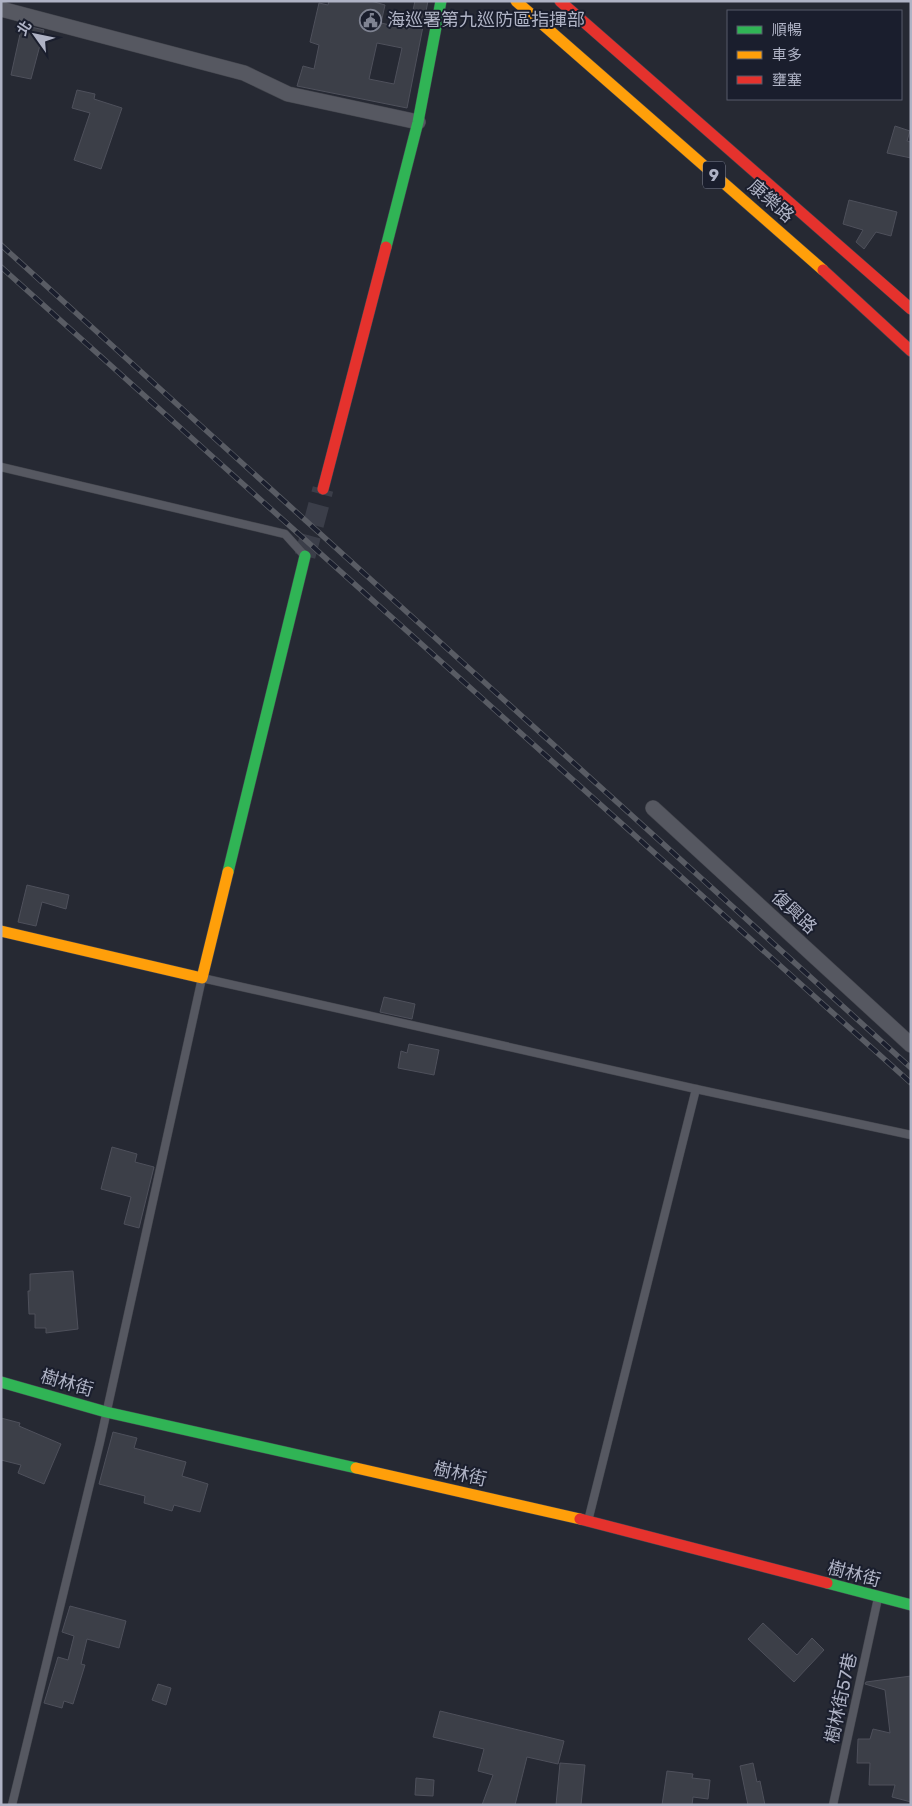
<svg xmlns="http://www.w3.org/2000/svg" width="912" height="1806" viewBox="0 0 912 1806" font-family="Rubik,'Noto Sans TC',sans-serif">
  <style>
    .building { fill: #3c3f48; stroke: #4e505b; fill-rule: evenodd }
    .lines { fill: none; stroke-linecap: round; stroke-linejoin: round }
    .secondary-tunnel { stroke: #3b3e49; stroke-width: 21; stroke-dasharray: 21 11; stroke-linecap: butt }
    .lane-casing { stroke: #42444c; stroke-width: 9 }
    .street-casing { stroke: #42444c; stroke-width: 16 }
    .fast-casing { stroke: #434650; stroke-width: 12 }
    .slow-casing { stroke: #434650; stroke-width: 12 }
    .jam-casing { stroke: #434650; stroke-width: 12 }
    .lane { stroke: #565861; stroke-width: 8 }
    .street { stroke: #565861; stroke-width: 15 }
    .fast { stroke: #30b455; stroke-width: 11 }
    .slow { stroke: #ff9f0a; stroke-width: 11 }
    .jam { stroke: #e5322d; stroke-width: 11 }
    .rail-casing { stroke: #595c64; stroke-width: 5.5 }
    .rail { stroke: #1a1e2d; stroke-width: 4; stroke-dasharray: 11; stroke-linecap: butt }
    .labels { text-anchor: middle; stroke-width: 4; stroke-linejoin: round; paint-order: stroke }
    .shield { fill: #1a1e2d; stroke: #828697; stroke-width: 1 }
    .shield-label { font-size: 16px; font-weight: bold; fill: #afb3c5 }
    .poi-label { font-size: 18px; fill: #afb3c5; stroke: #1a1e2d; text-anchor: start }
    .street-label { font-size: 18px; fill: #afb3c5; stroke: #1a1e2d }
  </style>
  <rect width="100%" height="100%" fill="#262933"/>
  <!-- building -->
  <g class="building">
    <path d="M 329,1 L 371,1 L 385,5 L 381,23 L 409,29 L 415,1 L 428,1 L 407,108 L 297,86 L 303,66 L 314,69 L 319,45 L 310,42 L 319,3 L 328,5 ZM 377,43 L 402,48 L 394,84 L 369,79 Z"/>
    <path d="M 22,25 L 44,30 L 31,79 L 11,75 Z"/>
    <path d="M 77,90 L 95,94 L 94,99 L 122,108 L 101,169 L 74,160 L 90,113 L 72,108 Z"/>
    <path d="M 895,126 L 910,131 L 907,141 L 911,142 L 911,158 L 887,153 Z"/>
    <path d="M 849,200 L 897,212 L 891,236 L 876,232 L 864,249 L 856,242 L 863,230 L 843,224 Z"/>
    <path d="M 27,885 L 69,895 L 66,909 L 42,902 L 36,926 L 18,922 Z"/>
    <path d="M 384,997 L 415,1004 L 412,1019 L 380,1012 Z"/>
    <path d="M 409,1044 L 439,1050 L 434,1075 L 398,1068 L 401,1051 L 407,1053 Z"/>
    <path d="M 112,1147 L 137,1154 L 135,1162 L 154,1167 L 139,1228 L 124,1224 L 131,1197 L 101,1189 Z"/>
    <path d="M 73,1271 L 78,1329 L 46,1333 L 46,1328 L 35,1328 L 35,1314 L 29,1314 L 28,1291 L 30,1291 L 30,1274 Z"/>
    <path d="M 1,1418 L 20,1423 L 19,1426 L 61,1444 L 44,1484 L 18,1473 L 21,1465 L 1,1460 Z"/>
    <path d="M 113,1432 L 137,1438 L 134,1448 L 186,1462 L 182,1476 L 208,1484 L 200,1512 L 174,1505 L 172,1511 L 144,1503 L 145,1496 L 99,1484 Z"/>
    <path d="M 70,1606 L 126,1621 L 119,1648 L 87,1639 L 81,1664 L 85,1665 L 73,1704 L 64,1701 L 62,1708 L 44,1703 L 58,1657 L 68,1660 L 74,1636 L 62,1632 Z"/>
    <path d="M 763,1623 L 797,1655 L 812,1638 L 824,1650 L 794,1682 L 748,1639 Z"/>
    <path d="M 911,1676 L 911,1802 L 892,1797 L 895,1785 L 869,1785 L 870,1763 L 857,1763 L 858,1739 L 870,1739 L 873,1729 L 890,1733 L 885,1690 L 865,1684 L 866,1682 Z"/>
    <path d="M 158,1684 L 171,1688 L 166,1705 L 152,1700 Z"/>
    <path d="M 440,1711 L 564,1741 L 558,1764 L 527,1757 L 515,1805 L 482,1805 L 493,1775 L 478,1771 L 484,1749 L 433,1737 Z"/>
    <path d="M 560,1763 L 585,1765 L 581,1805 L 556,1805 Z"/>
    <path d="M 753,1763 L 757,1782 L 760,1781 L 765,1805 L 748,1805 L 740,1766 Z"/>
    <path d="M 667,1771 L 693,1774 L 692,1778 L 710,1780 L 708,1799 L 693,1797 L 692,1805 L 662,1805 Z"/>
    <path d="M 416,1778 L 434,1780 L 433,1796 L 415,1795 Z"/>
  </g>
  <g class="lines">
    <!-- secondary-tunnel -->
    <path class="secondary-tunnel" d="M 305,556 L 323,489"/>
    <defs>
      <g id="lane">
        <path d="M 1,467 L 285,534 L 304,555"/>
        <path d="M 696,1089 L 911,1135"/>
        <path d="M 12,1805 L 100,1442 L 202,978 L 696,1089 L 588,1521"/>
        <path d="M 833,1805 L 878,1598"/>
      </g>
      <g id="street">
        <path d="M 1,9 L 244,73 L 288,94 L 418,122"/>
        <path d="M 653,808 L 911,1045"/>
      </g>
      <g id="fast">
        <path d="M 386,247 L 418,122 L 441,1"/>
        <path d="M 228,872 L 305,556"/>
        <path d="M 1,1382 L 106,1412 L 356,1468"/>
        <path d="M 827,1583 L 911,1605"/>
      </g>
      <g id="slow">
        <path d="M 516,1 L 823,270"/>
        <path d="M 1,931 L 202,978 L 228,872"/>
        <path d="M 356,1468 L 580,1519"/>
      </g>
      <g id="jam">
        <path d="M 560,1 L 911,309"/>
        <path d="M 823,270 L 911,351"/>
        <path d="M 323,489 L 386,247"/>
        <path d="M 580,1519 L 827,1583"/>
      </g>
    </defs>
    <!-- lane casing -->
    <use href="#lane" class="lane-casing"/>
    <!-- street casing -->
    <use href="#street" class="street-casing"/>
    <!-- fast casing -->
    <use href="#fast" class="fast-casing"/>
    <!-- slow casing -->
    <use href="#slow" class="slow-casing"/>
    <!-- jam casing -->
    <use href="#jam" class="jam-casing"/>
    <!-- lane -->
    <use href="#lane" class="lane"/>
    <!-- street -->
    <use href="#street" class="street"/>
    <!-- fast -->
    <use href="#fast" class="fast"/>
    <!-- slow -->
    <use href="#slow" class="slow"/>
    <!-- jam -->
    <use href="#jam" class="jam"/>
    <defs>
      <g id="rail">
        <path d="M 1,245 L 911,1068"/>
        <path d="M 1,267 L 911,1083"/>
      </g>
    </defs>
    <!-- rail casing -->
    <use href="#rail" class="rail-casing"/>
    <!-- rail -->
    <use href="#rail" class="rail"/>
  </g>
  <!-- icons -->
  <defs>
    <symbol id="civic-ring" viewBox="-11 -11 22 22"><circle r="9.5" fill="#1a1e2d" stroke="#7f8392" stroke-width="1.5"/><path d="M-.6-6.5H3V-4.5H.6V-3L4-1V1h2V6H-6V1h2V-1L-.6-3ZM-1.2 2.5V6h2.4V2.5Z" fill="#7f8392"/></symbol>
  </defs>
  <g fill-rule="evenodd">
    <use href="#civic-ring" x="358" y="8" width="25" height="25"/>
  </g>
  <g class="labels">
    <!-- shield labels -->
    <rect class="shield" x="703" y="161.5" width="22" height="27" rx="4"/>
    <g class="shield-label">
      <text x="714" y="181">9</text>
    </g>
    <!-- poi labels -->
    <g class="poi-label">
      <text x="387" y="26">海巡署第九巡防區指揮部</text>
    </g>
    <!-- street labels -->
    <g class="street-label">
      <text transform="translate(771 201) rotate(41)" y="6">康樂路</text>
      <text transform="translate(794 912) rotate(43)" y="6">復興路</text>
      <text transform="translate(67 1383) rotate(16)" y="6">樹林街</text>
      <text transform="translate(460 1474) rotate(13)" y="6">樹林街</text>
      <text transform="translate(854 1574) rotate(15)" y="6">樹林街</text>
      <text transform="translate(841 1698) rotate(-78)" y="6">樹林街57巷</text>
    </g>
  </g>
  <!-- border -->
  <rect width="912" height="1806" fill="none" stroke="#afb3c5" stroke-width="5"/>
  <!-- legend -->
  <rect x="727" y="10" width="175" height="90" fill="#1a1e2d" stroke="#565a6a"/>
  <rect x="737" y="26" width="25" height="8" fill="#30b455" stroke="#565a6a"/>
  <text x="772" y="35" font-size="15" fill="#afb3c5">順暢</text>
  <rect x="737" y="51" width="25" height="8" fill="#ff9f0a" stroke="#565a6a"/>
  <text x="772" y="60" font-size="15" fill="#afb3c5">車多</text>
  <rect x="737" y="76" width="25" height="8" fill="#e5322d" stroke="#565a6a"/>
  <text x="772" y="85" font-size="15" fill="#afb3c5">壅塞</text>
  <!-- north arrow -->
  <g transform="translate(35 35) rotate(303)" stroke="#1a1e2d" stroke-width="4" paint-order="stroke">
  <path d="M0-4L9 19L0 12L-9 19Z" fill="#afb3c5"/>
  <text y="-8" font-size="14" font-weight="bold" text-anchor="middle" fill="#afb3c5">北</text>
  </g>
</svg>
